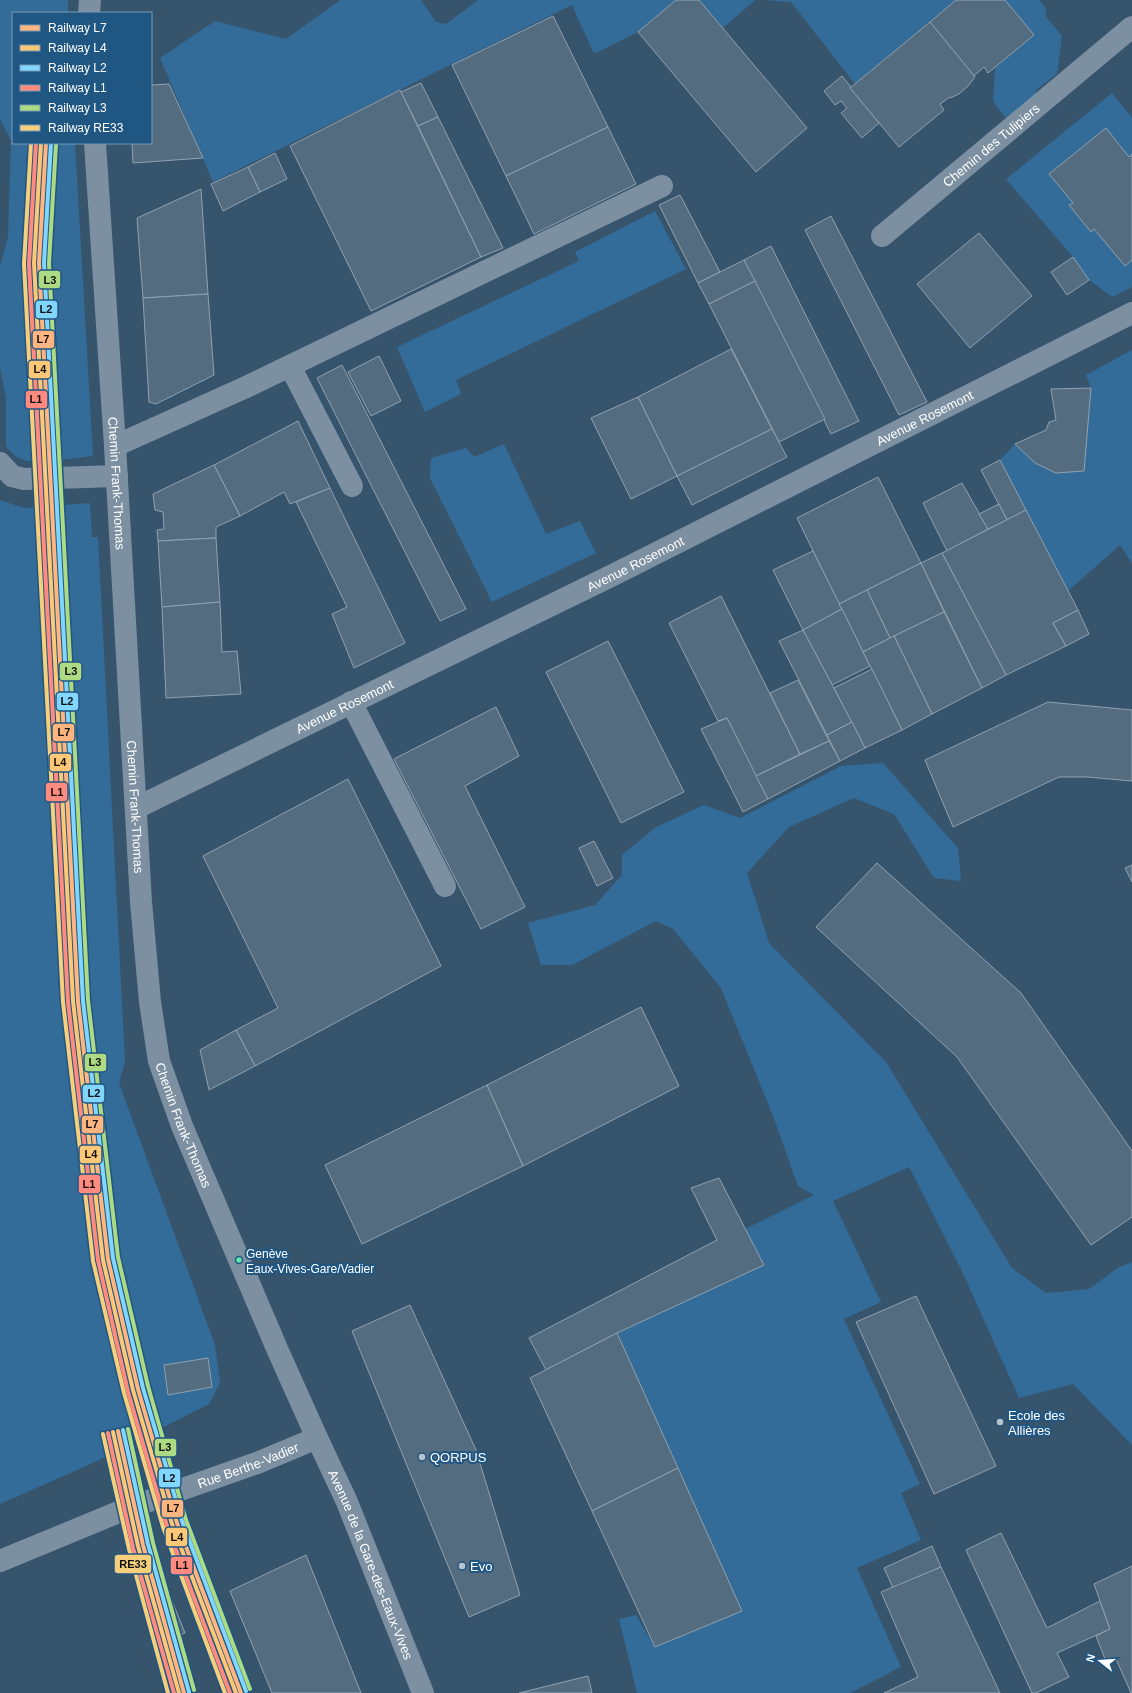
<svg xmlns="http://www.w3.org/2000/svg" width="1132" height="1693" viewBox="0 0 1132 1693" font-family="Arial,sans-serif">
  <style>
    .green { fill: #346c99 }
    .building { fill: #546c7f; stroke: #90a2b0 }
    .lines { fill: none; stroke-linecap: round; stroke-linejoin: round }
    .minor { stroke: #7c90a2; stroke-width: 22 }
    .rail-1-casing { stroke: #205682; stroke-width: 7 }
    .rail-2-casing { stroke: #205682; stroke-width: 7 }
    .rail-3-casing { stroke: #205682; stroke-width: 7 }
    .rail-4-casing { stroke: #205682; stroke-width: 7 }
    .rail-5-casing { stroke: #205682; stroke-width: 7 }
    .rail-6-casing { stroke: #205682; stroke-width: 7 }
    .rail-1 { stroke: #ffb580; stroke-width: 4 }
    .rail-2 { stroke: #fcc776; stroke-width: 4 }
    .rail-3 { stroke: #80d6ff; stroke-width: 4 }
    .rail-4 { stroke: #ff8b80; stroke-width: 4 }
    .rail-5 { stroke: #addb83; stroke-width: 4 }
    .rail-6 { stroke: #f5cf7c; stroke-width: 4 }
    .bus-dot { fill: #60e9a3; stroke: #205682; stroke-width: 1.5 }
    .poi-dot { fill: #b9c3cc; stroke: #205682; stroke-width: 1.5 }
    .labels { text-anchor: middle; stroke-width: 4; stroke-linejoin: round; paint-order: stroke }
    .bus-label { font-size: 12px; fill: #fff; stroke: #205682; text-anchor: start }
    .street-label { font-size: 13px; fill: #fff; stroke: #205682 }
    .poi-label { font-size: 13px; fill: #fff; stroke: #205682; text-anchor: start }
    .line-badge { stroke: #205682; stroke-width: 1.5 }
    .pale-badge-label { font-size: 11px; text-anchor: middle; font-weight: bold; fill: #111 }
  </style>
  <rect width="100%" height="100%" fill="#36546c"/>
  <!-- green -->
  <g class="green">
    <path d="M 0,0 L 68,0 L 68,13 L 13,13 L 13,143 L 75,143 L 93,456 C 77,458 37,464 23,460 C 15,457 11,452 6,446 L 6,398 L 0,367 L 0,267 L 8,237 L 11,140 L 0,119 Z"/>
    <path d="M 340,0 L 421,0 L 436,22 L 446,24 L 478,0 L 676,0 L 638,32 L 594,54 L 572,5 L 213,182 L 160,58 L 215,21 L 286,39 Z"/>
    <path d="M 699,0 L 755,0 L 723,28 Z"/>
    <path d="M 764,0 L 956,0 L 855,84 L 791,2 Z"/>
    <path d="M 1005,0 L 1039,0 L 1046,8 L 1046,17 L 1062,36 L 1057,74 L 1037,89 L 1035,98 L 1007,120 L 993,101 L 995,68 L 1034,35 Z"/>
    <path d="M 1112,93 L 1132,118 L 1132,154 L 1129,157 L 1106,128 L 1049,174 L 1073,203 L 1070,205 L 1092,231 L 1094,229 L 1126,265 L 1132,260 L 1132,287 L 1112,297 L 1089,280 L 1073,257 L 1006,179 Z"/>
    <path d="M 655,211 L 686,269 L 456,380 L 461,394 L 425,412 L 397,347 L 579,261 L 575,252 Z"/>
    <path d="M 1132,350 L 1132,563 L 1120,545 L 1068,591 L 1000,460 L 1015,444 L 1035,463 L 1056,473 L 1083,471 L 1091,388 L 1086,375 Z"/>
    <path d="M 504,444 L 546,534 L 580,521 L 596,553 L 492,602 L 430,478 L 431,458 L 466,448 L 474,457 Z"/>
    <path d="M 0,500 L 24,508 L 90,503 L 92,537 L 98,537 L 125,1062 L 119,1083 L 215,1345 L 220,1383 L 209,1404 L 95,1462 L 0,1504 Z"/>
    <path d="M 883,763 L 958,848 L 961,881 L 934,878 L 894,814 L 854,798 L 789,827 L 747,873 L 769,943 L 886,1062 L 1012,1268 L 1046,1293 L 1089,1289 L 1119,1267 L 1132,1262 L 1132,1445 L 1073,1384 L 1019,1398 L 961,1269 L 909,1167 L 833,1201 L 881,1302 L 844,1319 L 920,1484 L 901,1493 L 921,1540 L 857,1568 L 901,1667 L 850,1693 L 637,1693 L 619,1619 L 636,1615 L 655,1647 L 742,1611 L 617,1333 L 763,1265 L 745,1229 L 814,1195 L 798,1186 L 773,1116 L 721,988 L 673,929 L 656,921 L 572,965 L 541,965 L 528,923 L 595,905 L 622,875 L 622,855 L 656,827 L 704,805 L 740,818 L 841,766 Z"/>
  </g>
  <!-- building -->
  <g class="building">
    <path d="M 676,0 L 699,0 L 807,128 L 756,172 L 638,32 Z"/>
    <path d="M 956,0 L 1005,0 L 1034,35 L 988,73 L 984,67 L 974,76 L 930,22 Z"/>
    <path d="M 553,16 L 608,127 L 506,176 L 452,65 Z"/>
    <path d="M 930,22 L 975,77 L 968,86 L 959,94 L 950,98 L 950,97 L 940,104 L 944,110 L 899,147 L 850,88 Z"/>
    <path d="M 842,76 L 851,87 L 850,88 L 879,123 L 862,138 L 841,113 L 847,108 L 841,101 L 835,105 L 824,91 Z"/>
    <path d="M 421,83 L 438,117 L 418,126 L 401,92 Z"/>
    <path d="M 169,84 L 203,158 L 133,163 L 132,143 L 151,143 L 151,85 Z"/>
    <path d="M 400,90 L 481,257 L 371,311 L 290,146 Z"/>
    <path d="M 438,117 L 503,248 L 481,257 L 418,126 Z"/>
    <path d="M 608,127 L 636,184 L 534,234 L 506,176 Z"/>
    <path d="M 1106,128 L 1129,157 L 1132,154 L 1132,260 L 1125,266 L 1094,229 L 1091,232 L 1069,205 L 1073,203 L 1049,174 Z"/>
    <path d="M 275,153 L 287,179 L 260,192 L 248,167 Z"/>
    <path d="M 248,167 L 260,192 L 223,211 L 211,184 Z"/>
    <path d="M 201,189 L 208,294 L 143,298 L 137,218 Z"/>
    <path d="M 680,195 L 720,272 L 698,283 L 659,205 Z"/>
    <path d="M 831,216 L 927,402 L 899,415 L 805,230 Z"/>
    <path d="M 979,233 L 1032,296 L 970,348 L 917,284 Z"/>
    <path d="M 771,246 L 859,421 L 831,434 L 744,260 Z"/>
    <path d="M 1073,257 L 1089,280 L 1067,295 L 1051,272 Z"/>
    <path d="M 744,260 L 755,281 L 709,304 L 698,283 Z"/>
    <path d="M 755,281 L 825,419 L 779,442 L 709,304 Z"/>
    <path d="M 208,294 L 214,375 L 156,404 L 149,402 L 143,298 Z"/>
    <path d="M 731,349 L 772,429 L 677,476 L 638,397 Z"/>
    <path d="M 379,356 L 401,401 L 371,416 L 348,372 Z"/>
    <path d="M 342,365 L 466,609 L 440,621 L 375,493 L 317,378 Z"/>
    <path d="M 1091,388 L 1084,471 L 1056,473 L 1035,463 L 1015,444 L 1046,430 L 1049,422 L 1056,420 L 1051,389 Z"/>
    <path d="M 638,397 L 677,476 L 631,499 L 591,418 Z"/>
    <path d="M 298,421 L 330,488 L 290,504 L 284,492 L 240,516 L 214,465 Z"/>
    <path d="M 772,429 L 787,457 L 692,505 L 677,476 Z"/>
    <path d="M 1000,460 L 1026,510 L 1007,520 L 981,470 Z"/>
    <path d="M 214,465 L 240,516 L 216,527 L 216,538 L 158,541 L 157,530 L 164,529 L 163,512 L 155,510 L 153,494 Z"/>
    <path d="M 878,477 L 921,563 L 839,604 L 797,518 Z"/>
    <path d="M 962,483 L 988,529 L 947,551 L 923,503 Z"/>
    <path d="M 330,488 L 405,643 L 354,668 L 332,614 L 347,607 L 296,502 Z"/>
    <path d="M 999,504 L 1007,520 L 988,529 L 979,514 Z"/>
    <path d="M 1026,510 L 1078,610 L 1053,623 L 1066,646 L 1006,675 L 942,553 Z"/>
    <path d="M 216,538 L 220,602 L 162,607 L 158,541 Z"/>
    <path d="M 813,551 L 842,609 L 803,630 L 773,570 Z"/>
    <path d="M 942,553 L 1006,675 L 982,688 L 921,563 Z"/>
    <path d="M 921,563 L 944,612 L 890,638 L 867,590 Z"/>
    <path d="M 867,590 L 890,638 L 863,652 L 839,604 Z"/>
    <path d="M 721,596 L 800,754 L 756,776 L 727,718 L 718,721 L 669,623 Z"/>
    <path d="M 220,602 L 222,652 L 237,651 L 241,694 L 166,698 L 162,607 Z"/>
    <path d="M 842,609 L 870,666 L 832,685 L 803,630 Z"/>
    <path d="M 1078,610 L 1089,634 L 1066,646 L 1053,623 Z"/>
    <path d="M 944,612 L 982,688 L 932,714 L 894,636 Z"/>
    <path d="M 803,630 L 852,722 L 827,735 L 779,641 Z"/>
    <path d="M 894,636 L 932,714 L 902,730 L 863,652 Z"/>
    <path d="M 608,641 L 684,792 L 621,823 L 546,672 Z"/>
    <path d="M 872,669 L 902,730 L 865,748 L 834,688 Z"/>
    <path d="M 798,680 L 829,741 L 800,754 L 770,693 Z"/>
    <path d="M 1048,702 L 1132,710 L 1132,781 L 1087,777 L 1059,777 L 953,827 L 925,760 Z"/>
    <path d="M 496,707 L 519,756 L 465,786 L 525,907 L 481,929 L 394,759 Z"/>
    <path d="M 727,718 L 768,799 L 743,812 L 701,729 Z"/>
    <path d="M 852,722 L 865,748 L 840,761 L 827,735 Z"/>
    <path d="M 829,741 L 840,761 L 768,799 L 756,776 Z"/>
    <path d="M 348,779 L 441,966 L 255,1066 L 236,1030 L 278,1008 L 203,856 Z"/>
    <path d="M 594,841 L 613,878 L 597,886 L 579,848 Z"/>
    <path d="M 877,863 L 1021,993 L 1132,1151 L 1132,1217 L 1091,1245 L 957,1057 L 816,927 Z"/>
    <path d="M 1132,865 L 1132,882 L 1125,868 Z"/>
    <path d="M 641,1007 L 679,1086 L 523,1166 L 487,1085 Z"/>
    <path d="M 236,1030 L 255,1066 L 209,1090 L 200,1050 Z"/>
    <path d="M 487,1085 L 523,1166 L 362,1244 L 325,1165 Z"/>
    <path d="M 719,1178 L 764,1265 L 617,1333 L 546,1370 L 529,1338 L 717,1240 L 691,1188 Z"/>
    <path d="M 916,1296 L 996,1466 L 934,1494 L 856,1322 Z"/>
    <path d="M 410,1305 L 476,1450 L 520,1595 L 469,1617 L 352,1331 Z"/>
    <path d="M 617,1333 L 678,1468 L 592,1511 L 530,1378 Z"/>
    <path d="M 208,1358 L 212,1387 L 168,1395 L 164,1365 Z"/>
    <path d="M 678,1468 L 742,1611 L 655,1647 L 592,1511 Z"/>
    <path d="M 1001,1533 L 1047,1628 L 1100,1601 L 1110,1629 L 1057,1653 L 1069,1677 L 1036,1693 L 1032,1693 L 966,1550 Z"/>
    <path d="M 932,1546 L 941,1567 L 893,1588 L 884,1568 Z"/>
    <path d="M 306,1555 L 361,1693 L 272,1693 L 230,1591 Z"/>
    <path d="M 1132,1566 L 1132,1693 L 1131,1693 L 1116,1659 L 1107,1664 L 1096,1636 L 1110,1629 L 1094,1584 Z"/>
    <path d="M 941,1567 L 1000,1693 L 884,1693 L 918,1677 L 881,1592 Z"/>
    <path d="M 168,1591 L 185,1633 L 164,1642 L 148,1600 Z"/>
    <path d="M 588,1676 L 592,1693 L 519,1693 Z"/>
  </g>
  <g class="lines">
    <!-- minor -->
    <g class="minor">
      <path d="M 89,13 L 90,0"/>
      <path id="s1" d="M 95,143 L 115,446 L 141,902 L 150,1002 L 159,1061 L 182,1126 L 278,1351 L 317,1438 L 347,1502 L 423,1693"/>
      <path id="s2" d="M 882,236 L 1132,27"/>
      <path d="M 290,366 L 352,486"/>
      <path d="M 115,446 L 244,388 L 662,186"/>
      <path d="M 0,463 L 12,476 L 24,479 L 117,476"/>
      <path d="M 351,702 L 445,886"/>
      <path id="s3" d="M 136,808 L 613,575 L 1132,313"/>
      <path id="s4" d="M 0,1561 L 126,1509 L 257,1463 L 317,1438"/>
    </g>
    <defs>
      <g id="rail-1">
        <path d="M 46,143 L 39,263 L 78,1001 L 108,1259 L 138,1389 L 177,1523 L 241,1693"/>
        <path d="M 118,1431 L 143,1545 L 184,1693"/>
      </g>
      <g id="rail-2">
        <path d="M 41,143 L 34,263 L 73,1001 L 103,1260 L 133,1390 L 172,1524 L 236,1693"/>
        <path d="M 113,1432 L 138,1546 L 179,1693"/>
      </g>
      <g id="rail-3">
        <path d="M 51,143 L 44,263 L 83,1001 L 113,1258 L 143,1388 L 182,1521 L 246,1691"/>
        <path d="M 123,1430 L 148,1544 L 189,1692"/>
      </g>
      <g id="rail-4">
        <path d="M 36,143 L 29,264 L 68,1002 L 98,1260 L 128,1392 L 167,1526 L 230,1693"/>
        <path d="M 108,1433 L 133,1548 L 174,1693"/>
      </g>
      <g id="rail-5">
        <path d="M 56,144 L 49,263 L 88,1000 L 118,1257 L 148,1386 L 186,1520 L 250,1689"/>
        <path d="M 128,1429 L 153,1543 L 194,1690"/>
      </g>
      <g id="rail-6">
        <path d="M 31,143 L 24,264 L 63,1002 L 93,1261 L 124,1393 L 163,1527 L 225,1693"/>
        <path d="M 103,1434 L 129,1549 L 168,1693"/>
      </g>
    </defs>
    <!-- rail-1 casing -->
    <use href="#rail-1" class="rail-1-casing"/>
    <!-- rail-2 casing -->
    <use href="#rail-2" class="rail-2-casing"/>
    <!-- rail-3 casing -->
    <use href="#rail-3" class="rail-3-casing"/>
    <!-- rail-4 casing -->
    <use href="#rail-4" class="rail-4-casing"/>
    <!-- rail-5 casing -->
    <use href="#rail-5" class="rail-5-casing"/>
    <!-- rail-6 casing -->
    <use href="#rail-6" class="rail-6-casing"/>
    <!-- rail-1 -->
    <use href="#rail-1" class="rail-1"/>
    <!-- rail-2 -->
    <use href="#rail-2" class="rail-2"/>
    <!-- rail-3 -->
    <use href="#rail-3" class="rail-3"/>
    <!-- rail-4 -->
    <use href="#rail-4" class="rail-4"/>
    <!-- rail-5 -->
    <use href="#rail-5" class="rail-5"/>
    <!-- rail-6 -->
    <use href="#rail-6" class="rail-6"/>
  </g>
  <!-- markers -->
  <circle class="bus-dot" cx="239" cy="1260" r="3.5"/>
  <g class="poi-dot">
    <circle cx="1000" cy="1422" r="4"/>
    <circle cx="422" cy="1457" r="4"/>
    <circle cx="462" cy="1566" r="4"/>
  </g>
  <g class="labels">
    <!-- bus labels -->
    <g class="bus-label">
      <text x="246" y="1258">Genève<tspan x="246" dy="15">Eaux-Vives-Gare/Vadier</tspan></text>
    </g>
    <!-- street labels -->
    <g class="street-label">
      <text dy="5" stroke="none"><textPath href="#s2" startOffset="142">Chemin des Tulipiers</textPath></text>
      <text dy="5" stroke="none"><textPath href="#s3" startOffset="880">Avenue Rosemont</textPath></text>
      <text dy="5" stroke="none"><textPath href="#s1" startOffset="341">Chemin Frank-Thomas</textPath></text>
      <text dy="5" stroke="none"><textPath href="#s3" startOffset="556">Avenue Rosemont</textPath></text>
      <text dy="5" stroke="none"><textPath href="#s3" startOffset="232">Avenue Rosemont</textPath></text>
      <text dy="5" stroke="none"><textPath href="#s1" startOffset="665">Chemin Frank-Thomas</textPath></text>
      <text dy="5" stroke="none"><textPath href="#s1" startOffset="989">Chemin Frank-Thomas</textPath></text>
      <text dy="5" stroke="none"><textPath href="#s4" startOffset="266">Rue Berthe-Vadier</textPath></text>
      <text dy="5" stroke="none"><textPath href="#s1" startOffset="1467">Avenue de la Gare-des-Eaux-Vives</textPath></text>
    </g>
    <!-- poi labels -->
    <g class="poi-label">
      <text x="1008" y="1420">Ecole des<tspan x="1008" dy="15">Allières</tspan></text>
      <text x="430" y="1462">QORPUS</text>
      <text x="470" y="1571">Evo</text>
    </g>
  </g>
  <g class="line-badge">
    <rect x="38" y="270" width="23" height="19" rx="4" fill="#addb83"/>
    <rect x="35" y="300" width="23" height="19" rx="4" fill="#80d6ff"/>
    <rect x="32" y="330" width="23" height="19" rx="4" fill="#ffb580"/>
    <rect x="28" y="360" width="23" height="19" rx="4" fill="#fcc776"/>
    <rect x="25" y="390" width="23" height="19" rx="4" fill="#ff8b80"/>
    <rect x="59" y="662" width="23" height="19" rx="4" fill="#addb83"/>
    <rect x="56" y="692" width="23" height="19" rx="4" fill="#80d6ff"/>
    <rect x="52" y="723" width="23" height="19" rx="4" fill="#ffb580"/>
    <rect x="49" y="753" width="23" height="19" rx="4" fill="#fcc776"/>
    <rect x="45" y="782" width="23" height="20" rx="4" fill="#ff8b80"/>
    <rect x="84" y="1053" width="23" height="19" rx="4" fill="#addb83"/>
    <rect x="82" y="1084" width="23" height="19" rx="4" fill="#80d6ff"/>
    <rect x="81" y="1115" width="23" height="19" rx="4" fill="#ffb580"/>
    <rect x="79" y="1145" width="23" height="19" rx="4" fill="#fcc776"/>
    <rect x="78" y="1174" width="23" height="20" rx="4" fill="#ff8b80"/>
    <rect x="154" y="1438" width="23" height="19" rx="4" fill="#addb83"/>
    <rect x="158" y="1468" width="23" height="20" rx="4" fill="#80d6ff"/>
    <rect x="161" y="1499" width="23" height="19" rx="4" fill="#ffb580"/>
    <rect x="165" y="1527" width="23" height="20" rx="4" fill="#fcc776"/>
    <rect x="114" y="1554" width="38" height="20" rx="4" fill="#f5cf7c"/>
    <rect x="170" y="1556" width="23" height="19" rx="4" fill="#ff8b80"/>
  </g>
  <g class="pale-badge-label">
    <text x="50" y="284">L3</text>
    <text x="46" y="313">L2</text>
    <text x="43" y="343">L7</text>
    <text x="40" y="373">L4</text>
    <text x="36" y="403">L1</text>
    <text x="71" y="675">L3</text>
    <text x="67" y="705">L2</text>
    <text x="64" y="736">L7</text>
    <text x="60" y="766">L4</text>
    <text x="57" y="796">L1</text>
    <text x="95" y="1066">L3</text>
    <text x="94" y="1097">L2</text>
    <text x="92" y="1128">L7</text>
    <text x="91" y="1158">L4</text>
    <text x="89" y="1188">L1</text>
    <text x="165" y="1451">L3</text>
    <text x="169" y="1482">L2</text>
    <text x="173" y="1512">L7</text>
    <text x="177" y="1541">L4</text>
    <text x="133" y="1568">RE33</text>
    <text x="182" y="1569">L1</text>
  </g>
  <!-- legend -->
  <rect x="12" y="12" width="140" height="132" fill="#205682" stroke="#799ab4"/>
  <rect x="20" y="25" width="20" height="6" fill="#ffb580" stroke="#799ab4"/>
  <text x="48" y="32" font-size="12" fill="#ffffff">Railway L7</text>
  <rect x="20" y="45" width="20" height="6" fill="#fcc776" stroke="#799ab4"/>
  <text x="48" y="52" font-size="12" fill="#ffffff">Railway L4</text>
  <rect x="20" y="65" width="20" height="6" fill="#80d6ff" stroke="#799ab4"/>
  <text x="48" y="72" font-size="12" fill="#ffffff">Railway L2</text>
  <rect x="20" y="85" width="20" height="6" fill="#ff8b80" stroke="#799ab4"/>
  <text x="48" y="92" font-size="12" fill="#ffffff">Railway L1</text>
  <rect x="20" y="105" width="20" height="6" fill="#addb83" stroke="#799ab4"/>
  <text x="48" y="112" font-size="12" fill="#ffffff">Railway L3</text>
  <rect x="20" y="125" width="20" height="6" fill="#f5cf7c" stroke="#799ab4"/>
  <text x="48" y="132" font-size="12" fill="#ffffff">Railway RE33</text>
  <!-- north arrow -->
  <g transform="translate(1100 1661) rotate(287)" stroke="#205682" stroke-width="3" paint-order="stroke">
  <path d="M0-3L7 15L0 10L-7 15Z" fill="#ffffff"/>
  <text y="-6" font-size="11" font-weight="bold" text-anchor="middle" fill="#ffffff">N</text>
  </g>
</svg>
